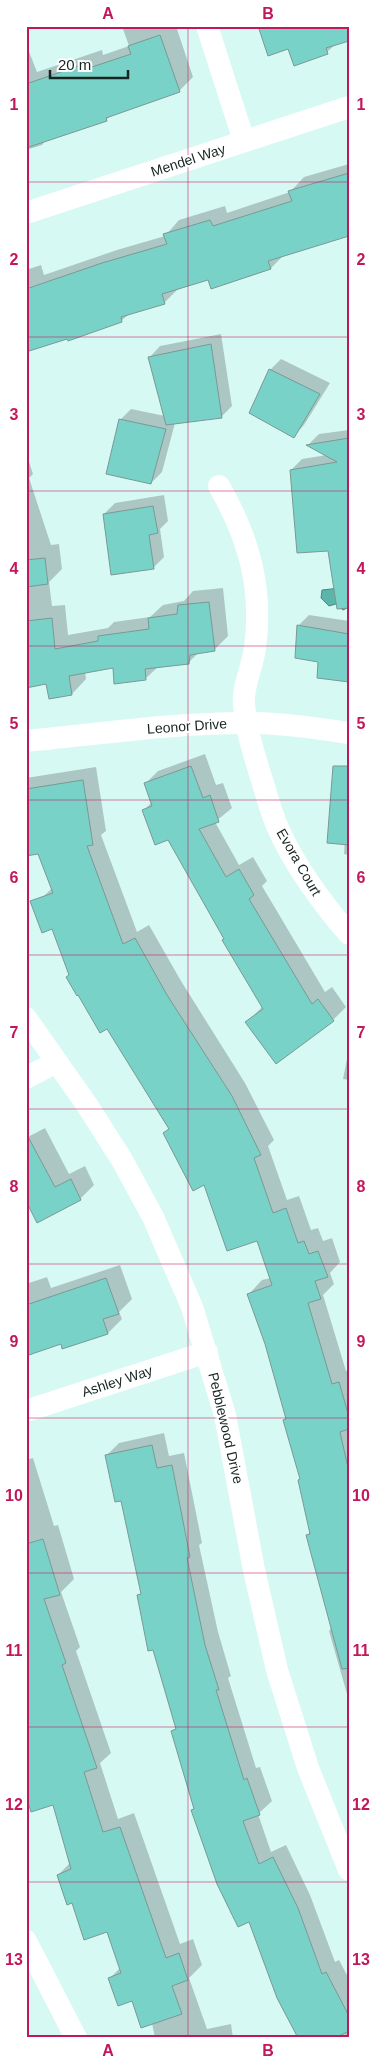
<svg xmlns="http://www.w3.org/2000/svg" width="375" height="2064" viewBox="0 0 375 2064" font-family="Helvetica,sans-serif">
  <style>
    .water { fill: #5cb5ab; stroke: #478a82 }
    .shadow { fill: #0003 }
    .building { fill: #79d2c7; stroke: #7a9994 }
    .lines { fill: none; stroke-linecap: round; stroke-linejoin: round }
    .street { stroke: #fff; stroke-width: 22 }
    .grid { fill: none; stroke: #c2185b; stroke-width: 1; stroke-opacity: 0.55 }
    .labels { text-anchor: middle; stroke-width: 4.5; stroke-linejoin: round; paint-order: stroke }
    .street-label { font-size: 14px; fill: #172422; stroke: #fff }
    .neatline { fill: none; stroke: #c2185b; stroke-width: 2 }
    .grid-label { font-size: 16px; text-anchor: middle; font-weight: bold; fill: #c2185b }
  </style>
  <rect width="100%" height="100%" fill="#d7f9f4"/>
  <!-- water -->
  <path class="water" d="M 349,587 L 349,607 L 343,610 L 336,604 L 329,606 L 321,598 L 322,590 Z"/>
  <!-- shadow -->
  <g class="shadow">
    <path d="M 122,26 L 176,26 L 193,77 L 179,91 L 112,114 L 106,120 L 46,140 L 42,145 L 26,150 L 26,44 L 37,72 L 102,50 L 103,55 L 129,46 Z"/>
    <path d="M 259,26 L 336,44 L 327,52 L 289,48 Z"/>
    <path d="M 349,164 L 349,236 L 284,255 L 271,268 L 209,278 L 178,289 L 164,303 L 129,314 L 121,321 L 26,351 L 26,270 L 41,265 L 44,275 L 117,250 L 165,236 L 179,220 L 225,206 L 227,213 L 290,192 L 304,177 Z"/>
    <path d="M 221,334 L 232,406 L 221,417 L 175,423 L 162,472 L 151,483 L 120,420 L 131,409 L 165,416 L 150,357 L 160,346 Z"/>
    <path d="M 281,359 L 330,383 L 304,425 L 294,436 L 270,370 Z"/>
    <path d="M 349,430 L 349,572 L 329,550 L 291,470 L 302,459 L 327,455 L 308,445 L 319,434 Z"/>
    <path d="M 26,453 L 33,474 L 29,478 L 51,545 L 59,544 L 62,569 L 49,582 L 52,606 L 65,605 L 68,635 L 108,628 L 114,622 L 150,617 L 163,605 L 184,601 L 193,591 L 223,588 L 228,636 L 214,650 L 199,652 L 189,662 L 159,666 L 145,679 L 114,667 L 85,672 L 86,679 L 72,694 L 47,683 L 26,686 Z"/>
    <path d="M 164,495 L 168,521 L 160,529 L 164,557 L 153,568 L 104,514 L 115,503 Z"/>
    <path d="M 309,615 L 349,621 L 349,681 L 320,661 L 298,626 Z"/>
    <path d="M 205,754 L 216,785 L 223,783 L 232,808 L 215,822 L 239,865 L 253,857 L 267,881 L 262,886 L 325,992 L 332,987 L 346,1007 L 333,1020 L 277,1062 L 247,1022 L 263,1006 L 168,839 L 144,810 L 152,802 L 145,784 L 158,771 Z"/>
    <path d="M 96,767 L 106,831 L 101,835 L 137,932 L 149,925 L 181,981 L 245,1083 L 274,1140 L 268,1146 L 287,1200 L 299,1196 L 311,1230 L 318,1228 L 323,1241 L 332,1238 L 340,1262 L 330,1273 L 334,1284 L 323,1295 L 346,1371 L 349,1370 L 349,1701 L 329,1631 L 332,1627 L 307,1536 L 310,1532 L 301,1478 L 284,1420 L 287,1418 L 266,1344 L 249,1294 L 262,1280 L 271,1278 L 258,1239 L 205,1183 L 164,1133 L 170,1127 L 108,1028 L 70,975 L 43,897 L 52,888 L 39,853 L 26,855 L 26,778 Z"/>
    <path d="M 349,778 L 349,855 L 344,854 Z"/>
    <path d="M 349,1049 L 349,1080 L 343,1079 Z"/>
    <path d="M 45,1128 L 69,1174 L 85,1166 L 94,1185 L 80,1199 L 26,1199 L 26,1138 Z"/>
    <path d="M 120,1265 L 132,1299 L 119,1312 L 122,1319 L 108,1333 L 63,1348 L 61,1342 L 26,1354 L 26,1284 L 47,1277 L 51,1288 Z"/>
    <path d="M 164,1433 L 169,1456 L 184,1453 L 202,1543 L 199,1545 L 218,1632 L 231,1676 L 228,1678 L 256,1768 L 260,1767 L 272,1801 L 258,1814 L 271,1852 L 286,1845 L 310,1895 L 335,1962 L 339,1960 L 349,1979 L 349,2038 L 299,2038 L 250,1920 L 192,1810 L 195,1807 L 172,1731 L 177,1727 L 138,1596 L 142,1592 L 122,1499 L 106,1456 L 119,1443 Z"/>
    <path d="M 33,1458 L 54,1526 L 58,1525 L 74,1579 L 61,1592 L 80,1647 L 76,1651 L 111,1753 L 100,1763 L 118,1819 L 134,1813 L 180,1944 L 193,1939 L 202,1965 L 189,1978 L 207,2029 L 231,2024 L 233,2038 L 155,2038 L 152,2023 L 133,1999 L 110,1978 L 120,1968 L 108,1931 L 72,1902 L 58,1875 L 71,1862 L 54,1804 L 26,1688 L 26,1460 Z"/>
  </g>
  <!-- building -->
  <g class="building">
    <path d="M 258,26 L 349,26 L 349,41 L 326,48 L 328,54 L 294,66 L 288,49 L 268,56 Z"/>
    <path d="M 160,35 L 180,92 L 106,118 L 107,121 L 26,148 L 26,84 L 87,63 L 89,68 L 131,54 L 128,46 Z"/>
    <path d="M 349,173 L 349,236 L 268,261 L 271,269 L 211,289 L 208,280 L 162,294 L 165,304 L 121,317 L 122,322 L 68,341 L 67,339 L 26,352 L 26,289 L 102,263 L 167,244 L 163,234 L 210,220 L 213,226 L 292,201 L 288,191 Z"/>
    <path d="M 211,344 L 222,418 L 166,425 L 148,357 Z"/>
    <path d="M 269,369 L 320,394 L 294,438 L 249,413 Z"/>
    <path d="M 119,419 L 166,429 L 151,484 L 106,474 Z"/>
    <path d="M 349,438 L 349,608 L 337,609 L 328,551 L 297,553 L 290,470 L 337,462 L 306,445 Z"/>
    <path d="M 153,506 L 158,533 L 149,535 L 154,569 L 111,575 L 103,514 Z"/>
    <path d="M 45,558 L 48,584 L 26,587 L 26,560 Z"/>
    <path d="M 209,602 L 215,651 L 190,655 L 189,664 L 145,669 L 146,680 L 114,684 L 113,668 L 69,676 L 72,695 L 49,699 L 46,684 L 26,688 L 26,621 L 52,618 L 55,649 L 98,641 L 98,636 L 149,629 L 148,618 L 177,614 L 178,605 Z"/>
    <path d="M 297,625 L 349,634 L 349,682 L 317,678 L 318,662 L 295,658 Z"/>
    <path d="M 191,766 L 203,798 L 210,795 L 219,822 L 199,829 L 226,877 L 239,869 L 254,895 L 249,899 L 312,1004 L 318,999 L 334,1021 L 276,1064 L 245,1022 L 263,1009 L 222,940 L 224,939 L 168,840 L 155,845 L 142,810 L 152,806 L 144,783 Z"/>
    <path d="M 333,766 L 349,766 L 349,845 L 327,843 Z"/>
    <path d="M 83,780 L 93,845 L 87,846 L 123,944 L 135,938 L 167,995 L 232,1096 L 261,1155 L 254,1158 L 273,1213 L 286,1208 L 298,1243 L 304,1241 L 309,1254 L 318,1251 L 328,1277 L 315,1281 L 321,1299 L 308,1303 L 332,1384 L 339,1382 L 349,1417 L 349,1429 L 340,1432 L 349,1472 L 349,1668 L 342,1669 L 306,1535 L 310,1534 L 298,1480 L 300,1479 L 283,1420 L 286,1419 L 265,1344 L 247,1294 L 272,1285 L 257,1241 L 227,1251 L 204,1185 L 193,1191 L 163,1133 L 169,1129 L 107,1029 L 100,1033 L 78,995 L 77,996 L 66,977 L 69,975 L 52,929 L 42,933 L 30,901 L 53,893 L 38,854 L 26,856 L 26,789 Z"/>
    <path d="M 26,1133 L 55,1187 L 71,1179 L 81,1200 L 37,1223 L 26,1201 Z"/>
    <path d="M 106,1278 L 119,1314 L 103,1319 L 108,1334 L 62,1349 L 61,1344 L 26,1356 L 26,1305 Z"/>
    <path d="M 152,1445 L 157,1468 L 172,1465 L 190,1557 L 187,1558 L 205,1645 L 219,1690 L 216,1690 L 244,1780 L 247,1778 L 260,1815 L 243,1821 L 259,1864 L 273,1857 L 298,1908 L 322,1974 L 326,1972 L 349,2016 L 349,2031 L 335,2038 L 298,2038 L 277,1998 L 249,1922 L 238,1927 L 217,1884 L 191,1810 L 194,1809 L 171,1731 L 176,1729 L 153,1650 L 148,1651 L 137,1595 L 141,1594 L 121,1501 L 115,1502 L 105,1455 Z"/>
    <path d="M 43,1539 L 60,1595 L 44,1599 L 66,1663 L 62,1665 L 97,1768 L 84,1772 L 103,1832 L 120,1827 L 166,1958 L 179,1953 L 188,1980 L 172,1986 L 182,2014 L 141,2028 L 132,2001 L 118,2006 L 108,1978 L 121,1973 L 107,1932 L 84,1940 L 72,1903 L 67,1905 L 57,1875 L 71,1869 L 53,1805 L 31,1812 L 26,1796 L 26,1544 Z"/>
  </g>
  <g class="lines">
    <!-- street -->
    <g class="street">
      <path d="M 207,26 L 244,141"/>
      <path d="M 26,213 L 349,107"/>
      <path d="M 219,486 C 249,538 263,588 255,648 C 253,665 242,688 244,704 C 246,728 253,751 260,774 C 266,791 270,811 278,828 C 293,863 324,906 349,934"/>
      <path d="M 26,741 C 99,734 173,723 246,723 C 281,723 315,728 349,733"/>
      <path d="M 26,1018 L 87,1105 L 122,1160 L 153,1217 L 192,1307 L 225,1415 L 254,1570 L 277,1670 L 308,1768 L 349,1870"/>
      <path d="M 26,1078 L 56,1062"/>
      <path d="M 26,1411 L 207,1352"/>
      <path d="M 26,1941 L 76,2038"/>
    </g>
  </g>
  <!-- grid -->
  <path class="grid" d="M 188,26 L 188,2038M 26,182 L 349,182M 26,337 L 349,337M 26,491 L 349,491M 26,646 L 349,646M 26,800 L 349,800M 26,955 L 349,955M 26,1109 L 349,1109M 26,1264 L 349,1264M 26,1418 L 349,1418M 26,1573 L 349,1573M 26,1727 L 349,1727M 26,1882 L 349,1882"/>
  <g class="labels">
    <!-- street labels -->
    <g class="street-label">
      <text transform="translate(188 160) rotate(-18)" y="5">Mendel Way</text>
      <text transform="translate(187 726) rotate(-4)" y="5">Leonor Drive</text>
      <text transform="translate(299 862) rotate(60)" y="5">Evora Court</text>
      <text transform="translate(117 1381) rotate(-18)" y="5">Ashley Way</text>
      <text transform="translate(226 1428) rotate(77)" y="5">Pebblewood Drive</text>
    </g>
  </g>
  <!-- border -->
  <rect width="375" height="2064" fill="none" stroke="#ffffff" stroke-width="55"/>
  <!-- scale -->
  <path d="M50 70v8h78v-8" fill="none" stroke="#172422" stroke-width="2.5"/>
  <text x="58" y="70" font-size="15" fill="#172422" stroke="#ffffff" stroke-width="4" paint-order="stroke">20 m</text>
  <rect x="28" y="28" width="320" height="2008" class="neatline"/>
  <g class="grid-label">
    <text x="108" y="19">A</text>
    <text x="268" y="19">B</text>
    <text x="14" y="110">1</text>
    <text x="361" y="110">1</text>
    <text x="14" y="265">2</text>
    <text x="361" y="265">2</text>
    <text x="14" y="420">3</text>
    <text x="361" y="420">3</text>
    <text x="14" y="574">4</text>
    <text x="361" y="574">4</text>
    <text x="14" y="729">5</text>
    <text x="361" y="729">5</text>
    <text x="14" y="883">6</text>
    <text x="361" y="883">6</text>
    <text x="14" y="1038">7</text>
    <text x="361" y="1038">7</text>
    <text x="14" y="1192">8</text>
    <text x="361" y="1192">8</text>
    <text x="14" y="1347">9</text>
    <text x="361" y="1347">9</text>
    <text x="14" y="1501">10</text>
    <text x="361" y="1501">10</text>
    <text x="14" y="1656">11</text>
    <text x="361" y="1656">11</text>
    <text x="14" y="1810">12</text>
    <text x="361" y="1810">12</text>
    <text x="14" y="1965">13</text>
    <text x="361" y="1965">13</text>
    <text x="108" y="2056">A</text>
    <text x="268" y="2056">B</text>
  </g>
</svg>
